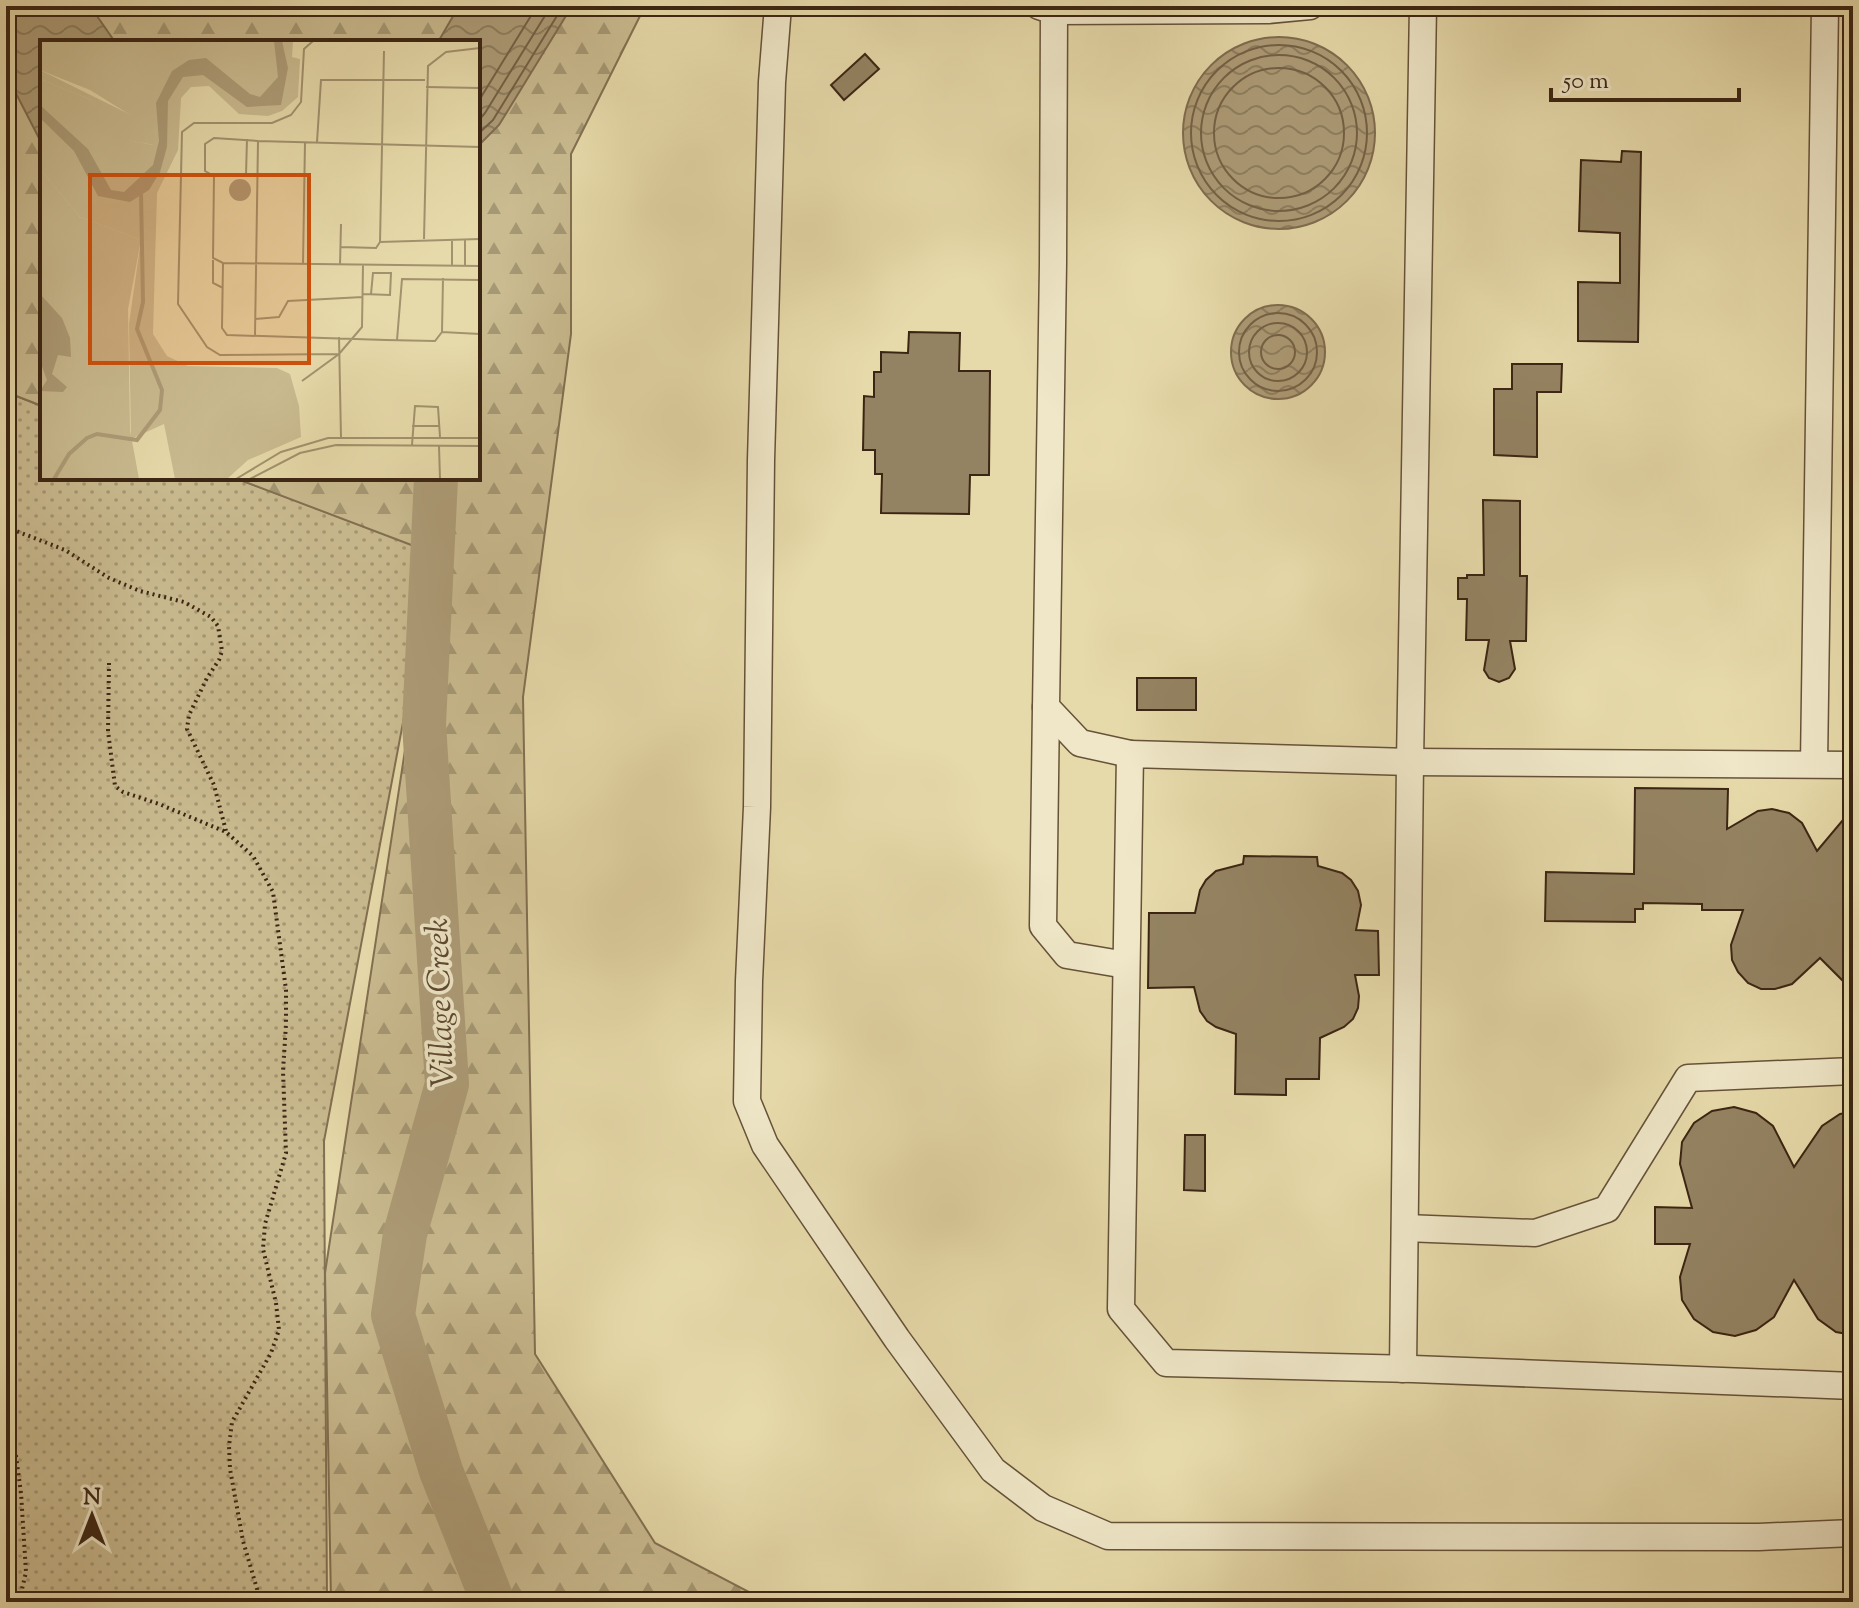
<svg xmlns="http://www.w3.org/2000/svg" width="1859" height="1608" viewBox="0 0 1859 1608" font-family="'Sorts Mill Goudy',serif">
  <style>
    .green { fill: url(#green-dots); stroke: #827052; stroke-width: 2 }
    .forest { fill: url(#forest-firs); stroke: #827052; stroke-width: 2 }
    .water { fill: url(#water-waves); stroke: #7f6c4f; stroke-width: 2 }
    .lines { fill: none; stroke-linecap: round; stroke-linejoin: round }
    .shore { stroke: #746045; stroke-width: 2 }
    .river { stroke: #ad9c77; stroke-width: 44 }
    .building { fill: #948362; stroke: #3b2513; stroke-width: 2 }
    .minor-casing { stroke: #665239; stroke-width: 29 }
    .path { stroke: #3b2513; stroke-width: 4; stroke-dasharray: 2 4; stroke-linecap: butt }
    .minor { stroke: #efe7c8; stroke-width: 26 }
    .labels { text-anchor: middle; stroke-width: 7; stroke-linejoin: round; paint-order: stroke }
    .water-label { font-size: 32px; font-style: italic; fill: #5d4931; stroke: #efe7c8 }
    .inset-river { fill: none; stroke: #ad9c77; stroke-width: 4 }
    .inset-road { fill: none; stroke: #a2926e; stroke-width: 2 }
    .view { fill: #ce510d; fill-opacity: 0.15; stroke: #ce510d; stroke-width: 4 }
    .inset-edge { fill: none; stroke: #3b2513; stroke-width: 4 }
  </style>
  <defs>
    <pattern id="green-dots" width="8" height="8" patternUnits="userSpaceOnUse" patternTransform="scale(2)"><rect width="8" height="8" fill="#cabb90"/><path d="M2 2h.1M6 6h.1" fill="none" stroke="#a59874" stroke-width="1.8" stroke-linecap="round"/></pattern>
    <pattern id="forest-firs" width="22" height="20" patternUnits="userSpaceOnUse" patternTransform="scale(2)"><rect width="22" height="20" fill="#cabb90"/><path d="M5 1l3.5 6h-7zM16 11l3.5 6h-7z" fill="#a59874"/></pattern>
    <pattern id="water-waves" width="16" height="10" patternUnits="userSpaceOnUse" patternTransform="scale(2)"><rect width="16" height="10" fill="#ad9c77"/><path d="M0 5q4-4 8 0t8 0" fill="none" stroke="#8e7f60"/></pattern>
  </defs>
  <rect width="100%" height="100%" fill="#e7daaa"/>
  <filter id="stains"><feTurbulence type="fractalNoise" baseFrequency=".0025" numOctaves="4"/><feColorMatrix values="0 0 0 0 .2 0 0 0 0 .09 0 0 0 0 .02 0 0 0 .5 -.17"/></filter>
  <radialGradient id="worn" r=".72"><stop offset=".6" stop-color="#630" stop-opacity="0"/><stop offset="1" stop-color="#630" stop-opacity=".3"/></radialGradient>
  <!-- green -->
  <path class="green" d="M 6,392 L 42,406 L 42,478 L 235,478 L 435,553 L 324,1141 L 327,1602 L 6,1602 Z"/>
  <!-- forest -->
  <path class="forest" d="M 6,6 L 645,6 L 571,154 L 571,334 L 523,697 L 535,1354 L 655,1543 L 768,1602 L 331,1602 L 325,1273 L 435,554 L 235,478 L 478,478 L 478,42 L 42,42 L 42,406 L 6,392 Z"/>
  <!-- water -->
  <g class="water">
    <path d="M 6,6 L 90,6 L 115,42 L 42,42 L 42,144 L 6,74 Z"/>
    <path d="M 459,6 L 572,6 L 499,125 L 478,146 L 478,42 L 438,42 Z"/>
    <circle cx="1279" cy="133" r="96"/>
    <circle cx="1278" cy="352" r="47"/>
  </g>
  <g class="lines">
    <!-- shore -->
    <g class="shore">
      <circle cx="1279" cy="133" r="88"/>
      <circle cx="1279" cy="133" r="78"/>
      <circle cx="1279" cy="133" r="65"/>
      <path d="M 478,102 L 537,6"/>
      <path d="M 478,121 L 485,113 L 551,6"/>
      <path d="M 478,134 L 493,120 L 563,6"/>
      <circle cx="1278" cy="352" r="39"/>
      <circle cx="1278" cy="352" r="29"/>
      <circle cx="1278" cy="352" r="17"/>
    </g>
    <!-- river -->
    <path class="river" d="M 436,478 L 424,724 L 447,1084 L 405,1234 L 393,1315 L 441,1471 L 493,1602"/>
  </g>
  <!-- building -->
  <g class="building">
    <path d="M 865,54 L 879,69 L 844,100 L 831,85 Z"/>
    <path d="M 1622,151 L 1641,152 L 1638,342 L 1578,341 L 1578,282 L 1620,283 L 1620,233 L 1579,231 L 1581,160 L 1621,162 Z"/>
    <path d="M 909,332 L 960,333 L 959,371 L 990,371 L 989,475 L 970,475 L 969,514 L 881,513 L 882,474 L 875,474 L 875,450 L 863,450 L 864,396 L 874,397 L 874,372 L 881,372 L 881,352 L 908,353 Z"/>
    <path d="M 1512,364 L 1562,364 L 1561,392 L 1537,392 L 1537,457 L 1494,455 L 1494,389 L 1512,389 Z"/>
    <path d="M 1483,500 L 1520,501 L 1520,576 L 1527,576 L 1526,641 L 1510,641 L 1515,669 L 1509,678 L 1499,682 L 1489,678 L 1484,670 L 1489,640 L 1466,640 L 1467,599 L 1458,599 L 1458,578 L 1467,578 L 1467,575 L 1484,575 Z"/>
    <rect x="1137" y="678" width="59" height="32"/>
    <path d="M 1635,788 L 1728,789 L 1727,829 L 1758,811 L 1772,809 L 1789,813 L 1802,823 L 1817,851 L 1853,808 L 1853,991 L 1820,958 L 1792,984 L 1775,989 L 1761,989 L 1748,983 L 1738,972 L 1732,960 L 1731,945 L 1743,910 L 1702,910 L 1702,904 L 1643,903 L 1643,909 L 1635,909 L 1635,922 L 1545,921 L 1546,872 L 1634,874 Z"/>
    <path d="M 1244,856 L 1317,857 L 1318,866 L 1342,873 L 1351,880 L 1358,891 L 1361,905 L 1356,930 L 1378,931 L 1379,975 L 1355,975 L 1359,996 L 1358,1008 L 1353,1019 L 1344,1027 L 1320,1038 L 1319,1079 L 1286,1079 L 1286,1095 L 1235,1094 L 1236,1034 L 1216,1027 L 1207,1021 L 1200,1011 L 1194,987 L 1148,988 L 1149,913 L 1195,913 L 1200,890 L 1206,880 L 1216,871 L 1243,864 Z"/>
    <path d="M 1734,1107 L 1756,1113 L 1773,1126 L 1794,1167 L 1822,1126 L 1840,1114 L 1853,1112 L 1853,1335 L 1836,1332 L 1818,1319 L 1794,1280 L 1774,1317 L 1756,1330 L 1735,1336 L 1713,1332 L 1694,1319 L 1682,1300 L 1680,1277 L 1690,1244 L 1655,1244 L 1655,1207 L 1692,1208 L 1680,1164 L 1682,1142 L 1694,1123 L 1712,1111 Z"/>
    <path d="M 1185,1135 L 1205,1135 L 1205,1191 L 1184,1190 Z"/>
  </g>
  <g class="lines">
    <defs>
      <g id="minor">
        <path d="M 778,6 L 772,82 L 761,460 L 757,807 L 749,981 L 747,1101 L 765,1145 L 897,1339 L 993,1470 L 1043,1508 L 1108,1536 L 1759,1537 L 1853,1533"/>
        <path d="M 1039,6 L 1054,11 L 1053,264 L 1046,707 L 1080,743 L 1130,754"/>
        <path d="M 1054,11 L 1268,10 L 1310,6"/>
        <path d="M 1046,707 L 1043,926 L 1067,955 L 1126,965"/>
        <path d="M 1814,764 L 1825,6"/>
        <path d="M 1853,765 L 1410,762 L 1130,754 L 1121,1309 L 1166,1363 L 1413,1369 L 1853,1386"/>
        <path d="M 1405,1228 L 1535,1233 L 1607,1209 L 1688,1078 L 1853,1071"/>
        <path d="M 1403,1369 L 1410,762 L 1423,6"/>
      </g>
    </defs>
    <!-- minor casing -->
    <use href="#minor" class="minor-casing"/>
    <!-- path -->
    <g class="path">
      <path d="M 6,527 L 65,550 L 109,578 L 140,591 L 184,602 L 211,617 L 218,626 L 222,651 L 219,660 L 207,678 L 189,715 L 187,729 L 214,785 L 226,831"/>
      <path d="M 109,663 L 108,731 L 115,786 L 123,792 L 159,804 L 226,832 L 253,856 L 273,892 L 286,990 L 286,1024 L 283,1071 L 286,1153 L 265,1224 L 263,1249 L 276,1303 L 279,1330 L 271,1353 L 232,1422 L 229,1446 L 230,1469 L 243,1541 L 257,1589 L 258,1602"/>
      <path d="M 6,1427 L 16,1456 L 21,1493 L 26,1572 L 19,1602"/>
    </g>
    <!-- minor -->
    <use href="#minor" class="minor"/>
  </g>
  <g class="labels">
    <!-- water labels -->
    <g class="water-label">
      <text transform="translate(439 1003) rotate(-92)" y="11">Village Creek</text>
    </g>
  </g>
  <!-- overview -->
  <g transform="translate(40 40)">
    <rect width="440" height="440" fill="#e7daaa"/>
    <path d="M 0,30 L 105,82 L 116,91 L 114,105 L 87,100 L 49,59 L 0,39 ZM 0,129 L 40,177 L 101,200 L 88,269 L 90,390 L 99,439 L 0,439 Z" fill="#cabb90"/>
    <path d="M 0,1 L 253,1 L 252,17 L 260,19 L 258,57 L 242,71 L 228,76 L 199,74 L 169,46 L 151,47 L 141,58 L 138,110 L 117,153 L 113,294 L 127,316 L 148,326 L 237,328 L 250,334 L 259,366 L 261,397 L 208,420 L 187,439 L 135,439 L 124,384 L 91,399 L 89,284 L 101,200 L 40,177 L 0,129 L 0,39 L 49,59 L 88,100 L 113,105 L 116,91 L 50,50 L 0,30 Z" fill="#cabb90"/>
    <path d="M 234,1 L 242,1 L 248,28 L 241,65 L 207,67 L 163,35 L 143,37 L 128,61 L 127,107 L 120,132 L 109,150 L 90,162 L 58,156 L 34,111 L 0,78 L 0,65 L 48,109 L 71,150 L 84,152 L 113,125 L 119,101 L 116,63 L 132,31 L 149,20 L 166,18 L 210,54 L 220,57 L 238,37 ZM189 150a11 11 0 1 1 22 0a11 11 0 1 1-22 0ZM 0,254 L 22,278 L 30,298 L 31,317 L 18,315 L 12,334 L 27,347 L 23,352 L 0,351 L 7,340 L 0,321 Z" fill="#ad9c77"/>
    <path class="inset-river" d="M 14,439 L 29,414 L 47,398 L 57,394 L 97,400 L 120,370 L 122,350 L 97,289 L 103,262 L 101,152"/>
    <path class="inset-road" d="M 273,1 L 264,9 L 261,62 L 251,75 L 232,83 L 154,83 L 142,92 L 138,264 L 167,307 L 180,315 L 299,314M 344,11 L 340,202 L 440,199M 386,47 L 440,48M 277,102 L 281,40 L 385,40M 174,136 L 206,135 L 207,99M 384,199 L 388,26 L 406,12 L 440,8M 301,207 L 336,208 L 340,202M 173,220 L 173,243 L 183,248M 183,223 L 173,218 L 174,136 L 165,131 L 165,104 L 174,98 L 218,101M 263,224 L 265,102M 300,225 L 301,184M 412,226 L 412,199M 425,226 L 425,199M 440,226 L 183,223 L 182,288 L 187,295 L 346,300 L 395,301 L 402,292 L 440,294M 323,254 L 350,255 L 351,233 L 333,233 L 331,254M 215,279 L 239,277 L 248,261 L 323,257M 402,292 L 403,238M 215,295 L 218,101 L 440,107M 299,297 L 301,398M 357,300 L 362,239 L 440,240M 262,341 L 299,314 L 322,287 L 323,225M 372,386 L 400,386M 372,405 L 375,366 L 398,367 L 400,397M 399,406 L 400,439M 196,439 L 241,412 L 288,398 L 440,398M 210,439 L 260,413 L 296,405 L 440,406"/>
    <path class="view" d="M 50,135 L 269,135 L 269,323 L 50,323 Z"/>
    <rect width="440" height="440" class="inset-edge"/>
  </g>
  <!-- margin -->
  <rect width="1859" height="1608" fill="none" stroke="#e7daaa" stroke-width="32"/>
  <rect x="8" y="8" width="1843" height="1592" fill="none" stroke="#3b2513" stroke-width="4"/>
  <rect x="16" y="16" width="1827" height="1576" fill="none" stroke="#3b2513" stroke-width="2"/>
  <!-- north arrow -->
  <g transform="translate(92 1516)" stroke="#efe7c8" stroke-width="6" paint-order="stroke">
  <path d="M0-6L14 30L0 20L-14 30Z" fill="#3b2513"/>
  <text y="-12" font-size="22" font-weight="bold" text-anchor="middle" fill="#3b2513">N</text>
  </g>
  <!-- scale -->
  <path d="M1551 88v12h188v-12" fill="none" stroke="#3b2513" stroke-width="4"/>
  <text x="1563" y="88" font-size="24" fill="#3b2513" stroke="#efe7c8" stroke-width="6" paint-order="stroke">50 m</text>
  <rect width="100%" height="100%" filter="url(#stains)"/>
  <rect width="100%" height="100%" fill="url(#worn)"/>
</svg>
